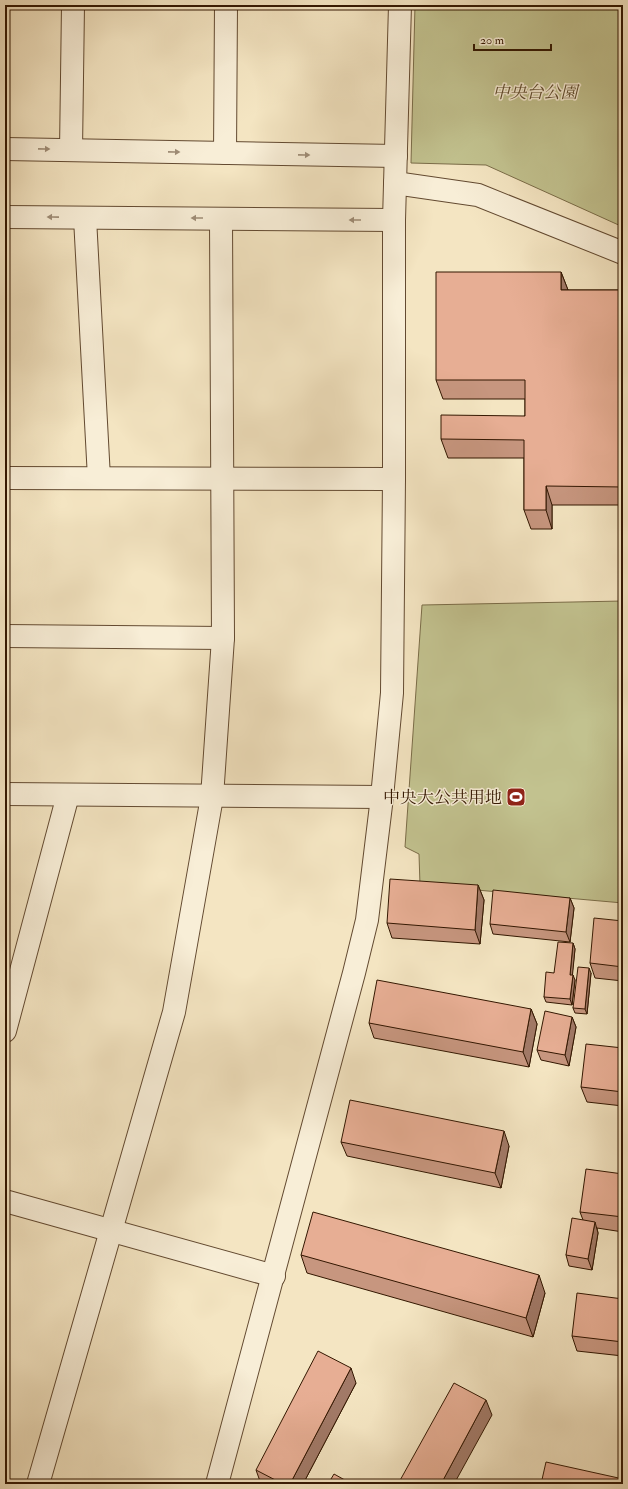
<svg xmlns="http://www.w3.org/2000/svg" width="628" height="1489" viewBox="0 0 628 1489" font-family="'IM FELL Double Pica','Noto Serif JP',serif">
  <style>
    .green { fill: #c2c28f; stroke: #7a6c48 }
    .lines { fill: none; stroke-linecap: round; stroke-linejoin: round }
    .minor-casing { stroke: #634a31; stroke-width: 24 }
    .tertiary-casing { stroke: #634a31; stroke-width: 24 }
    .minor { stroke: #f8eed7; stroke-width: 22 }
    .tertiary { stroke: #f8eed7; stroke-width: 22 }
    .wall { fill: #c7967f; stroke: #331701 }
    .shaded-wall { fill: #a27a68; stroke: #331701 }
    .building { fill: #e7ae94; stroke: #331701 }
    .oneway { fill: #9f8d77 }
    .labels { text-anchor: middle; stroke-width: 3; stroke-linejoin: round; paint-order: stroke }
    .park-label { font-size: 17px; font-style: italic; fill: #5e4a2c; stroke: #f8eed7 }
    .poi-label { font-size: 17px; fill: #331701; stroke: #f8eed7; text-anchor: end }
  </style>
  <rect width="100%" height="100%" fill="#f4e5c2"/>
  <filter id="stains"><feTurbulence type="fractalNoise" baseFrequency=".005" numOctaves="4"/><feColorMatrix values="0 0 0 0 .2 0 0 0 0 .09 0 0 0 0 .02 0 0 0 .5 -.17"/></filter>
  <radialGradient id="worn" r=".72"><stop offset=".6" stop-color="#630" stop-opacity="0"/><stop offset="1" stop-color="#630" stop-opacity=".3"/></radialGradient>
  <!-- green -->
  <g class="green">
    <path d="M 415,5 L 623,5 L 623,227 L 486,165 L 411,163 Z"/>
    <path d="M 623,601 L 623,903 L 420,885 L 419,854 L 405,847 L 422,605 Z"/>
  </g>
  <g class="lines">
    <defs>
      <g id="minor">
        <path d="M 5,149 L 396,156"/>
        <path d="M 71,150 L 73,5"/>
        <path d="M 225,153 L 226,5"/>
        <path d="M 5,217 L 394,220"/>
        <path d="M 85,218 L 99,478"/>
        <path d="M 5,478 L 394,479"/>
        <path d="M 5,636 L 223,638"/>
        <path d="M 5,794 L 382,797"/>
        <path d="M 5,1031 L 68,795"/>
        <path d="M 5,1201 L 274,1276"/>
        <path d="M 38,1484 L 174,1012 L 212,797 L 223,638 L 221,219"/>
      </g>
      <g id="tertiary">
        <path d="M 395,183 L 478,195 L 623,253"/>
        <path d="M 217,1484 L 354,973 L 367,920 L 382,797 L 392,693 L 394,479 L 394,220 L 400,5"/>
      </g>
    </defs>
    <!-- minor casing -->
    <use href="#minor" class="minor-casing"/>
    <!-- tertiary casing -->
    <use href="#tertiary" class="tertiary-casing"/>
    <!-- minor -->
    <use href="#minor" class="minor"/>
    <!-- tertiary -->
    <use href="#tertiary" class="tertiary"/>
  </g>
  <!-- wall -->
  <g class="wall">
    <path d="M 561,272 L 568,290 L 623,290 L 623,505 L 552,505 L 552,529 L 531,529 L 524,510 L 524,458 L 448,458 L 441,439 L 525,416 L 525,399 L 443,399 L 436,380 Z"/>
    <path d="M 478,885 L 484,900 L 480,944 L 392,938 L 387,923 Z"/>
    <path d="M 570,898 L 574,908 L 570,942 L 493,934 L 490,924 Z"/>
    <path d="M 623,921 L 623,981 L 595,978 L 590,963 Z"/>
    <path d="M 573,943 L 575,949 L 572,975 L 575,980 L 572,1005 L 546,1002 L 544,997 L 554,973 Z"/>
    <path d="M 591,973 L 587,1014 L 575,1013 L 573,1008 Z"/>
    <path d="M 531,1009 L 537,1024 L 529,1067 L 374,1038 L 369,1023 Z"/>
    <path d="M 572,1017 L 576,1027 L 569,1066 L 541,1060 L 537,1050 Z"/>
    <path d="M 623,1048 L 623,1106 L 587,1102 L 581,1087 Z"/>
    <path d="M 341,1142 L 509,1146 L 501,1188 L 347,1156 Z"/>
    <path d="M 623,1174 L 623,1232 L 597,1228 L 598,1233 L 592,1270 L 569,1266 L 566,1255 L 583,1220 L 580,1212 Z"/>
    <path d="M 301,1255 L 545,1293 L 533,1337 L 307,1273 Z"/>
    <path d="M 623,1299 L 623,1356 L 577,1351 L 572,1336 Z"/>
    <path d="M 356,1383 L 303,1484 L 261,1484 L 256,1470 Z"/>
  </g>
  <!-- shaded-wall -->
  <g class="shaded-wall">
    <path d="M 561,272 L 568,290 L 561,290 Z"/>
    <path d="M 546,486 L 552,505 L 552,529 L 546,510 Z"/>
    <path d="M 478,885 L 484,900 L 480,944 L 475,930 Z"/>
    <path d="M 570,898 L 574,908 L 570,942 L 566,932 Z"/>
    <path d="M 573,943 L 575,949 L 572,980 L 570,975 Z"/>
    <path d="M 589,968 L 591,973 L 587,1014 L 585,1009 Z"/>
    <path d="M 573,975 L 575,980 L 572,1005 L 570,999 Z"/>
    <path d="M 531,1009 L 537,1024 L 529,1067 L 523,1052 Z"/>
    <path d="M 572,1017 L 576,1027 L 569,1066 L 565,1055 Z"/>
    <path d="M 504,1131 L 509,1146 L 501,1188 L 495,1173 Z"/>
    <path d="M 595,1222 L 598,1233 L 592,1270 L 588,1259 Z"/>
    <path d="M 539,1275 L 545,1293 L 533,1337 L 526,1318 Z"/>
    <path d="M 351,1368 L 356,1383 L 303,1484 L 290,1484 Z"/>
    <path d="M 486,1400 L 492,1415 L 454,1484 L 441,1484 Z"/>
  </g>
  <!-- building -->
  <g class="building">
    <path d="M 436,272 L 561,272 L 561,290 L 623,290 L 623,487 L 546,486 L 546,510 L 524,510 L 524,440 L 441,439 L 441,415 L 525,416 L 525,380 L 436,380 Z"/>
    <path d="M 390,879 L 478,885 L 475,930 L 387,923 Z"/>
    <path d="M 493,890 L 570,898 L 566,932 L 490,924 Z"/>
    <path d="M 594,918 L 623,921 L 623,967 L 590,963 Z"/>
    <path d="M 558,942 L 573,943 L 570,975 L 573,975 L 570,999 L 544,997 L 546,972 L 554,973 Z"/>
    <path d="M 578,967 L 589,968 L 585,1009 L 573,1008 Z"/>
    <path d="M 377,980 L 531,1009 L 523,1052 L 369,1023 Z"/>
    <path d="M 545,1011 L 572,1017 L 565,1055 L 537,1050 Z"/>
    <path d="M 586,1044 L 623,1048 L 623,1092 L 581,1087 Z"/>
    <path d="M 350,1100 L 504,1131 L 495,1173 L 341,1142 Z"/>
    <path d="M 586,1169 L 623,1174 L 623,1217 L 580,1212 Z"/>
    <path d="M 313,1212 L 539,1275 L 526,1318 L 301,1255 Z"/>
    <path d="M 572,1218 L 595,1222 L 588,1259 L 566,1255 Z"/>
    <path d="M 577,1293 L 623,1299 L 623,1342 L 572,1336 Z"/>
    <path d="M 318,1351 L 351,1368 L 290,1484 L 283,1484 L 256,1470 Z"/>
    <path d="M 454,1383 L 486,1400 L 441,1484 L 398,1484 Z"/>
    <path d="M 546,1462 L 623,1479 L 623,1484 L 541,1484 Z"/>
    <path d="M 334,1474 L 352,1484 L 328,1484 Z"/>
  </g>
  <!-- one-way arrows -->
  <defs><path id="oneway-solid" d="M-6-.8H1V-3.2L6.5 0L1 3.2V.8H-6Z"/></defs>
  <g class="oneway">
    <use href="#oneway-solid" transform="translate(44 149) rotate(1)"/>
    <use href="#oneway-solid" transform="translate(174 152) rotate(1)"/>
    <use href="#oneway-solid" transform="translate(304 155) rotate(1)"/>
    <use href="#oneway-solid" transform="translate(53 217) rotate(-179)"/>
    <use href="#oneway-solid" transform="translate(197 218) rotate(-180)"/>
    <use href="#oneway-solid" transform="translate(355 220) rotate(-180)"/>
  </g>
  <!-- icons -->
  <defs>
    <symbol id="stadium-square" viewBox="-11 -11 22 22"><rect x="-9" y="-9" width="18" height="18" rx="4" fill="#8f2418" stroke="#f8eed7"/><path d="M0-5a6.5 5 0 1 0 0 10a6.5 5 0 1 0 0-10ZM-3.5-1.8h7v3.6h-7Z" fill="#fff"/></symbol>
  </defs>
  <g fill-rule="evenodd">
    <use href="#stadium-square" x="505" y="786" width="22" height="22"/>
  </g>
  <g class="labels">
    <!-- park labels -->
    <g class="park-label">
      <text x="535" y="98">中央台公園</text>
    </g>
    <!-- poi labels -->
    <g class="poi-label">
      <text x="502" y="803">中央大公共用地</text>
    </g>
  </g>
  <!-- margin -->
  <rect width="628" height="1489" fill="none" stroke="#f4e5c2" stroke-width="20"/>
  <rect x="6" y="6" width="616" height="1477" fill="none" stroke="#331701" stroke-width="2"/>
  <rect x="10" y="10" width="608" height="1469" fill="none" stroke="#331701"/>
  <!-- scale -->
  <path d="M474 44v6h77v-6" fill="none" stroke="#331701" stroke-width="2"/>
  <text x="480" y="44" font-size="12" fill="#331701" stroke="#f8eed7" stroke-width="3" paint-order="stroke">20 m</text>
  <rect width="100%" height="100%" filter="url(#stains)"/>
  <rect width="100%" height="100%" fill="url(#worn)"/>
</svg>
